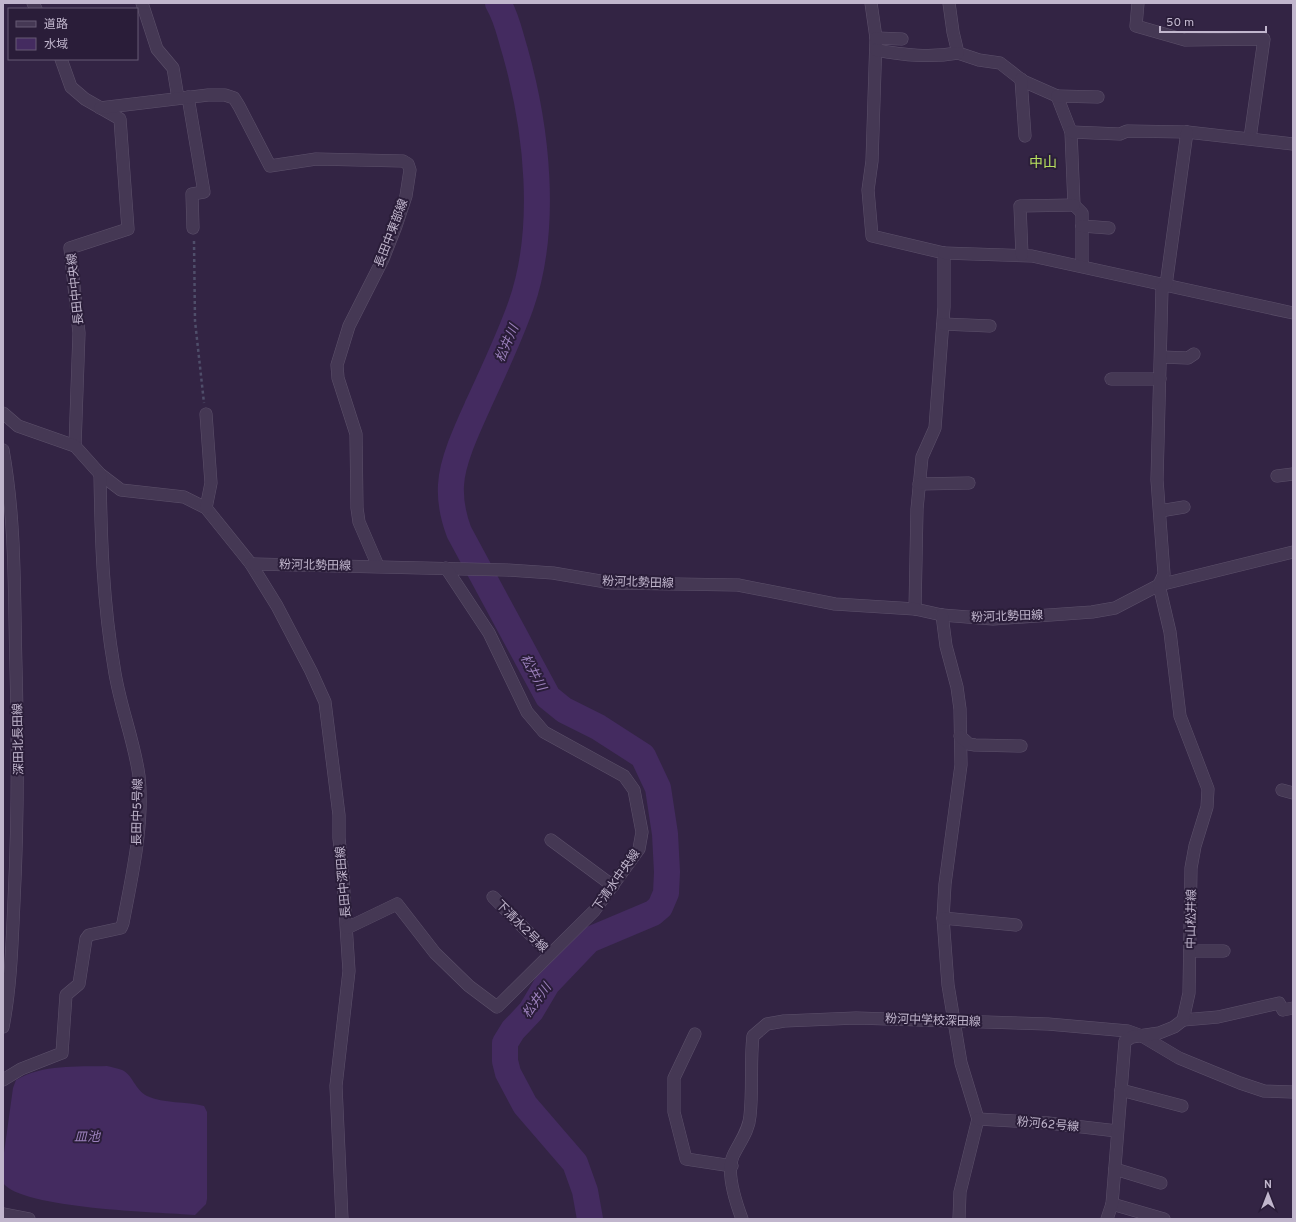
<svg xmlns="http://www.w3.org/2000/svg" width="1296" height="1222" viewBox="0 0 1296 1222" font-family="Overpass,'Noto Sans JP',sans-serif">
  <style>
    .water { fill: #442b60 }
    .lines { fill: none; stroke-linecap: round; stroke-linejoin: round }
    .river { stroke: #442b60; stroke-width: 26 }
    .minor-casing { stroke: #5d516b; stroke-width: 13 }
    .tertiary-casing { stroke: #5d516b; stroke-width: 13 }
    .path { stroke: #4f4e6a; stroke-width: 2.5; stroke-dasharray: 3 3; stroke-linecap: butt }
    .minor { stroke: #453854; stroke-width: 12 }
    .tertiary { stroke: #453854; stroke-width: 12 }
    .labels { text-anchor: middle; stroke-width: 4; stroke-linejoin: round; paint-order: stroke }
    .street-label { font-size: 12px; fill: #c1b6cd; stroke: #2a1d39 }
    .water-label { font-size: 13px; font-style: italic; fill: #9c81bc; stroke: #2a1d39 }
    .quarter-label { font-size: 14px; fill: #b7e05e; stroke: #2a1d39 }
  </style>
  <rect width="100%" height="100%" fill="#332444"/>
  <!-- water -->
  <path class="water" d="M 107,1066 C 111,1067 117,1068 122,1070 C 133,1075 135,1090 147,1096 C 164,1104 186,1101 204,1106 L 207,1112 L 207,1199 L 206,1204 L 195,1215 C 159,1212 22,1209 3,1183 L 3,1160 L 13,1088 L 16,1080 C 44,1064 75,1067 107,1066 Z"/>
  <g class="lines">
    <!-- river -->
    <path class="river" d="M 498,3 C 507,18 510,35 515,51 C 537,129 548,228 521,305 C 509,339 493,372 478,405 C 468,427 452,461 451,485 C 450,502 453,516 459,532 L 548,697 L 564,710 L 598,727 L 643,756 L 658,788 L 665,834 L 667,872 L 666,893 L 660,907 L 653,913 L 589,940 L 547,984 L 531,1011 L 513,1030 L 505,1043 L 505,1061 L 508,1073 L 525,1105 L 575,1163 L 585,1191 L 590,1219"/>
    <defs>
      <g id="minor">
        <path d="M 33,3 L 36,9"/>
        <path d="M 142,3 L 157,49 L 173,68 L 178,98"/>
        <path d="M 871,3 L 876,38 L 872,161 L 868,190 L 872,236 L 944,253 L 944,307 L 935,428 L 922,457 L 917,509 L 915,609"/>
        <path d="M 949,3 L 953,32 L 958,53 L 979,60 L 1000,63 L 1023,81 L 1057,96 L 1071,132 L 1074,205 L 1082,213 L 1082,266"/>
        <path d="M 1138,3 L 1136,26 L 1185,40 L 1264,39 L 1250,138"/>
        <path d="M 876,38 L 902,39"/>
        <path d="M 876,50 C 904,55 930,58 958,53"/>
        <path d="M 61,59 L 71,87 L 85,99 L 120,119 L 128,229 L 70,248 L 79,333 L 75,446"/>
        <path d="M 1021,79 L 1025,136"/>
        <path d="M 1057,96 L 1098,97"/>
        <path d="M 188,97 L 204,192 L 192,194 L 193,228"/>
        <path d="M 100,108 L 208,95 L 225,95 L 234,98 L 239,106 L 270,166 L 316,159 L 403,161 L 408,164 L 410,170 L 406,196 L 396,226 L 383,259 L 349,326 L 337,365 L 338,378 L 356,434 L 357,508 L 359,522 L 378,566"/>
        <path d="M 1071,132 L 1120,134 L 1127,131 L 1187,132 L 1293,144"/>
        <path d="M 1082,226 L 1109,228"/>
        <path d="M 944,253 L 1032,256 L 1293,313"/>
        <path d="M 1022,255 L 1020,206 L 1074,205"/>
        <path d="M 943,324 L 990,326"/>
        <path d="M 1161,357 L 1188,358 L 1194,354"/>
        <path d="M 1111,379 L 1160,379"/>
        <path d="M 3,413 L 18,426 L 75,446 L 100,474 L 121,490 L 184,497 L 206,508 L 251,564 L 277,606 L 311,671 L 325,702 L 339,815 L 339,838 L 343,878 L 349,971 L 336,1086 L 342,1219"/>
        <path d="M 206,414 L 211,483 L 206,508"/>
        <path d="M 1277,476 L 1293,474"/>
        <path d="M 919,484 L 969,483"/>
        <path d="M 1160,511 L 1184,507"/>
        <path d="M 251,564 L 507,570 L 553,573 L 612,583 L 738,585 L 835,604 L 915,609 L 942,615 L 993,619 L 1092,612 L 1115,608 L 1159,585 L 1293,552"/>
        <path d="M 942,615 L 946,646 L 957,687 L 960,709 L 961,765 L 945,884 L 943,918 L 948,985 L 961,1063 L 978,1119 L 960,1192 L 959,1219"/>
        <path d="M 960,736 L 969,744 L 975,745 L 1021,746"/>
        <path d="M 1282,790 L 1293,793"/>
        <path d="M 551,840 L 613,886"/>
        <path d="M 493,897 L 550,954"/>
        <path d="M 943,918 L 1016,925"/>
        <path d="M 347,928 L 397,904 L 435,953 L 469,986 L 497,1007 L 594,911 L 639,849 L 642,832 L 634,790 L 624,776 L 544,732 L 527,712 L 489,633 L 446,568"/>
        <path d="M 1190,951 L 1224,951"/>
        <path d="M 1183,1020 L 1218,1017 L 1279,1003 L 1283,1010 L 1293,1008"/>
        <path d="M 695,1034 L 674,1078 L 674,1112 L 686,1159 L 732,1166"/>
        <path d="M 3,1080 L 21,1069 L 62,1053 L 66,995 L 79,984 L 86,939 L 89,935 L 121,928 L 123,923 C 132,875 144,825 139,776 C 134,739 119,704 114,667 C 103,603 101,539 100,474"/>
        <path d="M 1121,1090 L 1182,1106"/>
        <path d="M 978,1119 L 1048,1123 L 1117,1131"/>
        <path d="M 1115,1169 L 1161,1183"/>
        <path d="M 1112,1204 L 1164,1219"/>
        <path d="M 742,1219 C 736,1203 726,1172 733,1156 C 739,1143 749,1131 750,1116 C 753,1089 750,1062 753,1036 L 767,1024 L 784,1021 L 856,1018 L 1048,1024 L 1128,1031 L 1142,1036 L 1179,1058 L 1240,1083 L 1264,1091 L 1293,1092"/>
        <path d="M 1107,1219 L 1112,1204 L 1125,1041 L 1132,1037 L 1159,1033 L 1174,1027 L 1183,1020 L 1189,993 L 1191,868 L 1195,846 L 1207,807 L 1208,789 L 1180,716 L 1170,632 L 1159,585 L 1164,574 L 1157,480 L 1162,288 L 1166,285 L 1187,132"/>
      </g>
      <g id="tertiary">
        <path d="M 3,450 C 16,522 14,595 16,668 C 18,745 18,823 14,901 C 12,943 11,986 3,1027"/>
        <path d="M 3,1214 L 29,1219"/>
      </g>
    </defs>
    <!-- minor casing -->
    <use href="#minor" class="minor-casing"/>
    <!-- tertiary casing -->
    <use href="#tertiary" class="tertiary-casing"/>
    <!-- path -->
    <path class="path" d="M 194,241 L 195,321 L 204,403"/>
    <!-- minor -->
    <use href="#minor" class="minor"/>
    <!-- tertiary -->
    <use href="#tertiary" class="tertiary"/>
  </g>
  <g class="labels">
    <!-- street labels -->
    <g class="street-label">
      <text transform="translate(391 233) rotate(-69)" y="4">長田中東部線</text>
      <text transform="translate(75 289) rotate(-96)" y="4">長田中中央線</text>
      <text transform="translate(315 565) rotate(1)" y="4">粉河北勢田線</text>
      <text transform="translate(638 582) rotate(2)" y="4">粉河北勢田線</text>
      <text transform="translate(1007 616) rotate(-2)" y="4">粉河北勢田線</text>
      <text transform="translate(18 739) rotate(-91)" y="4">深田北長田線</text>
      <text transform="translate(137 812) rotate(-89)" y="4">長田中5号線</text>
      <text transform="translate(616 880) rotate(-55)" y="4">下清水中央線</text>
      <text transform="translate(343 882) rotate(-95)" y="4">長田中深田線</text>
      <text transform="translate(1191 919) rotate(-89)" y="4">中山松井線</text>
      <text transform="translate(522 926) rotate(45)" y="4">下清水2号線</text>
      <text transform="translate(933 1020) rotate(2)" y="4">粉河中学校深田線</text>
      <text transform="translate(1048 1124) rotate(5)" y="4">粉河62号線</text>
    </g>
    <!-- water labels -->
    <g class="water-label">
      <text transform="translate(506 343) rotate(-67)" y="5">松井川</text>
      <text transform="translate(534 672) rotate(62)" y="5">松井川</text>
      <text transform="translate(536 1000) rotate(-54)" y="5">松井川</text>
      <text x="87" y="1141">皿池</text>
    </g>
    <!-- quarter labels -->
    <g class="quarter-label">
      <text x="1043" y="167">中山</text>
    </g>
  </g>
  <!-- border -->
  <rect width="1296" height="1222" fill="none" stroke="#c1b6cd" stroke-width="8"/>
  <!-- legend -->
  <rect x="8" y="8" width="130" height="52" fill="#2a1d39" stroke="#665a74"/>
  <rect x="16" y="21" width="20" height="6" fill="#453854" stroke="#665a74"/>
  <text x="44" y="28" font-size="12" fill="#c1b6cd">道路</text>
  <rect x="16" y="38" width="20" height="12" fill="#442b60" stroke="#665a74"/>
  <text x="44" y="48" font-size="12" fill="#c1b6cd">水域</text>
  <!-- north arrow -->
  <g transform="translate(1268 1194)" stroke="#2a1d39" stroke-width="3" paint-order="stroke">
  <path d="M0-3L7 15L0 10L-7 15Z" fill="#c1b6cd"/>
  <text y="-6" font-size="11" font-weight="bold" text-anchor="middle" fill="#c1b6cd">N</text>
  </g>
  <!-- scale -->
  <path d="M1160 26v6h106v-6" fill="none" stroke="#c1b6cd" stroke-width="2"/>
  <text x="1166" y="26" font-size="12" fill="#c1b6cd" stroke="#2a1d39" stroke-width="3" paint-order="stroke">50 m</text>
</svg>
